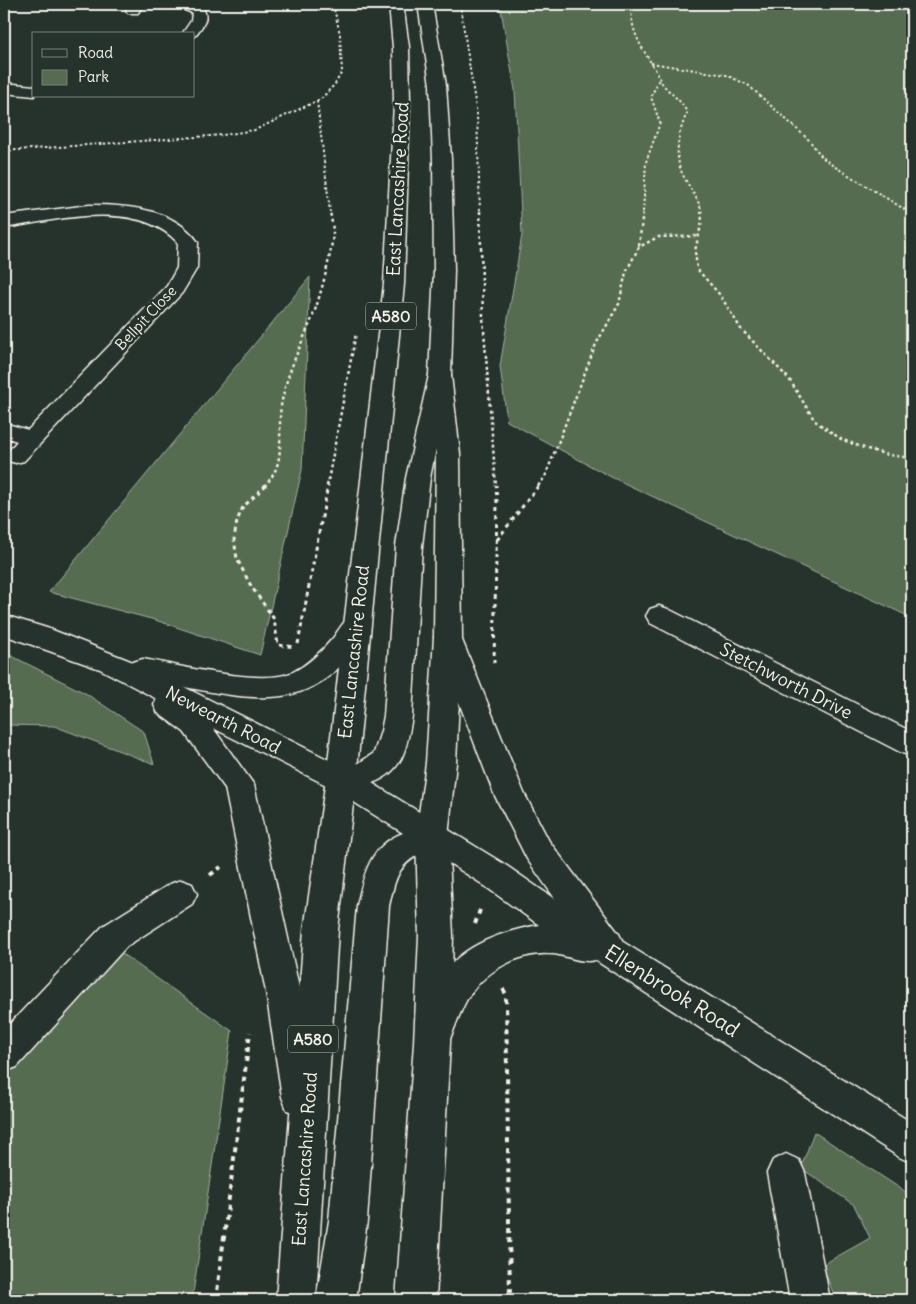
<svg xmlns="http://www.w3.org/2000/svg" width="916" height="1304" viewBox="0 0 916 1304" font-family="Delius,sans-serif">
  <style>
    .green { fill: #566c51; stroke: #a5ae9c }
    .lines { fill: none; stroke-linecap: round; stroke-linejoin: round }
    .street-casing { stroke: #f4f1e8; stroke-width: 3 }
    .secondary-casing { stroke: #f4f1e8; stroke-width: 3 }
    .highway-casing { stroke: #f4f1e8; stroke-width: 3 }
    .path-far3 { stroke: #f4f1e8; stroke-width: 2; stroke-dasharray: 2.5 2.5; stroke-linecap: butt }
    .path-far2 { stroke: #f4f1e8; stroke-width: 2.5; stroke-dasharray: 3 3; stroke-linecap: butt }
    .path-far1 { stroke: #f4f1e8; stroke-width: 3; stroke-dasharray: 4 4; stroke-linecap: butt }
    .path { stroke: #f4f1e8; stroke-width: 4; stroke-dasharray: 5 5; stroke-linecap: butt }
    .street { fill: #26332d; fill-rule: evenodd }
    .secondary { fill: #26332d; fill-rule: evenodd }
    .highway { fill: #26332d; fill-rule: evenodd }
    .labels { text-anchor: middle; stroke-width: 5; stroke-linejoin: round; paint-order: stroke }
    .far-street-label { font-size: 15px; fill: #f4f1e8; stroke: #26332d }
    .shield { fill: #26332d; stroke: #b6b8b0; stroke-width: 1 }
    .shield-label { font-size: 16px; font-weight: bold; fill: #f4f1e8 }
    .street-label { font-size: 18px; fill: #f4f1e8; stroke: #26332d }
    .near-street-label { font-size: 21px; fill: #f4f1e8; stroke: #26332d }
  </style>
  <rect width="100%" height="100%" fill="#26332d"/>
  <filter id="ink" filterUnits="userSpaceOnUse"><feTurbulence type="fractalNoise" baseFrequency=".02" numOctaves="2"/><feDisplacementMap in="SourceGraphic" scale="10" xChannelSelector="R" yChannelSelector="G"/><feConvolveMatrix kernelMatrix="1 2 1 2 8 2 1 2 1" color-interpolation-filters="sRGB"/></filter>
  <g filter="url(#ink)">
    <!-- green -->
    <g class="green">
      <path d="M 500,4 L 912,4 L 912,618 L 611,477 L 507,421 L 500,366 L 522,235 L 515,90 Z"/>
      <path d="M 310,277 L 302,470 L 260,655 L 155,620 L 49,592 Z"/>
      <path d="M 4,652 L 85,693 L 144,732 L 154,764 L 54,726 L 4,725 Z"/>
      <path d="M 118,951 L 232,1031 L 192,1300 L 4,1300 L 4,1078 Z"/>
      <path d="M 814,1132 L 912,1196 L 912,1300 L 836,1300 L 822,1265 L 870,1238 L 854,1205 L 801,1168 Z"/>
    </g>
    <g class="lines">
      <defs>
        <g id="street">
          <path d="M 129,4 L 143,4 L 138,13 L 128,13 L 126,10 Z"/>
          <path d="M 176,4 L 201,5 C 211,19 203,25 194,37 L 194,34 L 182,34 L 191,21 L 192,13 L 178,7 Z"/>
          <path d="M 4,83 L 34,86 L 34,96 L 4,93 Z"/>
          <path d="M 89,205 C 126,205 174,208 198,242 L 197,268 L 182,293 L 24,461 L 16,463 L 8,461 L 4,456 L 17,441 L 4,437 L 4,423 L 28,430 L 167,286 L 177,268 L 178,243 C 138,198 56,220 4,228 L 4,216 Z"/>
          <path d="M 659,606 L 668,609 L 912,732 L 912,756 L 902,753 L 650,623 L 646,616 L 650,609 Z"/>
          <path d="M 181,880 L 192,884 L 197,894 L 192,904 L 127,946 L 17,1067 L 4,1072 L 4,1030 L 103,926 L 170,884 Z"/>
          <path d="M 786,1154 L 799,1160 L 805,1173 L 830,1300 L 790,1300 L 767,1173 L 773,1160 Z"/>
        </g>
        <path id="secondary" d="M 440,368 L 448,370 L 451,375 L 430,478 L 422,546 L 412,716 C 407,746 404,772 372,783 L 504,864 L 556,900 L 527,859 L 494,794 L 434,637 L 438,630 L 448,627 L 458,630 L 524,793 L 549,841 L 619,934 L 623,942 L 912,1123 L 912,1163 L 899,1157 L 595,960 C 583,964 565,955 553,954 C 519,951 482,972 466,1001 C 459,1014 455,1028 449,1041 L 437,1045 L 425,1041 L 419,1029 C 427,1008 435,984 450,966 C 470,942 509,930 539,925 L 482,884 L 429,850 C 398,862 396,876 389,906 L 367,1221 L 356,1300 L 316,1300 L 329,1221 L 357,906 C 364,875 369,846 403,833 L 330,787 L 213,728 L 254,785 L 300,992 L 318,1097 L 313,1110 L 300,1115 L 287,1110 L 282,1097 L 266,992 L 225,788 L 184,732 L 158,713 L 154,705 L 157,699 L 100,669 L 4,635 L 4,615 L 50,629 L 133,662 L 143,659 C 178,665 262,687 293,672 C 309,664 322,651 333,638 C 337,633 342,623 347,620 C 353,616 359,618 366,620 L 369,627 C 321,711 268,703 184,687 L 343,767 L 359,763 L 374,753 L 381,731 L 384,716 L 396,546 L 406,478 L 429,375 L 432,370 Z"/>
        <g id="highway">
          <path d="M 389,4 L 403,4 L 409,47 L 410,104 L 404,284 L 356,779 L 338,930 L 316,1300 L 276,1300 L 304,930 L 326,779 L 384,284 L 394,104 L 393,47 Z"/>
          <path d="M 418,4 L 432,4 L 446,85 L 451,159 L 454,270 L 451,375 L 460,454 L 462,637 L 456,763 L 448,836 L 453,936 L 450,1043 L 436,1300 L 396,1300 L 414,1043 L 419,936 L 416,836 L 426,763 L 434,637 L 436,454 L 429,375 L 434,270 L 433,159 L 430,85 Z"/>
        </g>
      </defs>
      <!-- street casing -->
      <use href="#street" class="street-casing"/>
      <!-- secondary casing -->
      <use href="#secondary" class="secondary-casing"/>
      <!-- highway casing -->
      <use href="#highway" class="highway-casing"/>
      <!-- path-far3 -->
      <g class="path-far3">
        <path d="M 460,4 L 477,115 L 480,212"/>
        <path d="M 631,4 C 631,32 639,43 653,66 C 657,71 658,78 662,83 C 670,94 682,100 687,113 C 678,133 673,157 684,177 C 690,189 698,198 702,212"/>
        <path d="M 651,63 L 726,75 L 748,85 L 809,140 L 822,157 L 832,165 L 909,212"/>
        <path d="M 317,101 L 330,212"/>
        <path d="M 4,151 L 223,135 L 255,130 L 321,99 L 335,84 L 342,72 L 340,34 L 333,4"/>
        <path d="M 643,212 L 646,162 L 660,123 L 651,97 L 659,79"/>
      </g>
      <!-- path-far2 -->
      <g class="path-far2">
        <path d="M 480,211 L 483,317 L 496,486"/>
        <path d="M 701,211 L 702,221 L 695,251 L 697,269 L 720,295 L 741,329 L 789,379 L 815,421 L 841,439 L 864,448 L 888,455 L 912,458"/>
        <path d="M 907,211 L 912,214"/>
        <path d="M 639,246 L 643,211"/>
        <path d="M 264,486 C 288,464 277,433 281,406 C 286,374 301,345 313,316 C 321,294 331,256 333,234 C 333,226 331,218 330,211"/>
        <path d="M 327,486 L 356,333"/>
        <path d="M 538,486 L 545,477 L 596,344 L 619,304 L 626,272 L 639,247 L 658,237 L 700,236"/>
      </g>
      <!-- path-far1 -->
      <g class="path-far1">
        <path d="M 266,485 L 243,507 L 237,521 L 234,539 L 237,559 L 251,586 L 274,619 L 278,645 L 295,647"/>
        <path d="M 497,540 L 539,485"/>
        <path d="M 298,644 L 328,485"/>
        <path d="M 494,663 L 497,503 L 496,485"/>
      </g>
      <!-- path -->
      <g class="path">
        <path d="M 210,875 L 221,867"/>
        <path d="M 475,924 L 481,907"/>
        <path d="M 503,989 L 506,994 L 510,1300"/>
        <path d="M 216,1300 L 250,1032"/>
      </g>
      <!-- street -->
      <use href="#street" class="street"/>
      <!-- secondary -->
      <use href="#secondary" class="secondary"/>
      <!-- highway -->
      <use href="#highway" class="highway"/>
    </g>
  </g>
  <g class="labels">
    <!-- far-street labels -->
    <g class="far-street-label">
      <text transform="translate(146 318) rotate(-47)" y="5">Bellpit Close</text>
    </g>
    <!-- shield labels -->
    <g class="shield">
      <rect x="366" y="302.5" width="50" height="27" rx="4"/>
      <rect x="288" y="1025.5" width="50" height="27" rx="4"/>
    </g>
    <g class="shield-label">
      <text x="391" y="322">A580</text>
      <text x="313" y="1045">A580</text>
    </g>
    <!-- street labels -->
    <g class="street-label">
      <text transform="translate(398 189) rotate(-87)" y="6">East Lancashire Road</text>
      <text transform="translate(354 652) rotate(-84)" y="6">East Lancashire Road</text>
      <text transform="translate(786 681) rotate(27)" y="6">Stetchworth Drive</text>
      <text transform="translate(223 720) rotate(27)" y="6">Newearth Road</text>
      <text transform="translate(305 1159) rotate(-86)" y="6">East Lancashire Road</text>
    </g>
    <!-- near-street labels -->
    <g class="near-street-label">
      <text transform="translate(672 991) rotate(32)" y="7">Ellenbrook Road</text>
    </g>
  </g>
  <!-- margin -->
  <rect width="916" height="1304" fill="none" stroke="#26332d" stroke-width="20"/>
  <rect x="10" y="10" width="896" height="1284" fill="none" stroke="#f4f1e8" stroke-width="2" filter="url(#ink)"/>
  <!-- legend -->
  <rect x="32" y="32" width="162" height="65" fill="#26332d" stroke="#787f78"/>
  <rect x="42" y="49" width="25" height="8" fill="#26332d" stroke="#787f78"/>
  <text x="78" y="58" font-size="15" fill="#f4f1e8">Road</text>
  <rect x="42" y="70" width="25" height="15" fill="#566c51" stroke="#787f78"/>
  <text x="78" y="82" font-size="15" fill="#f4f1e8">Park</text>
</svg>
